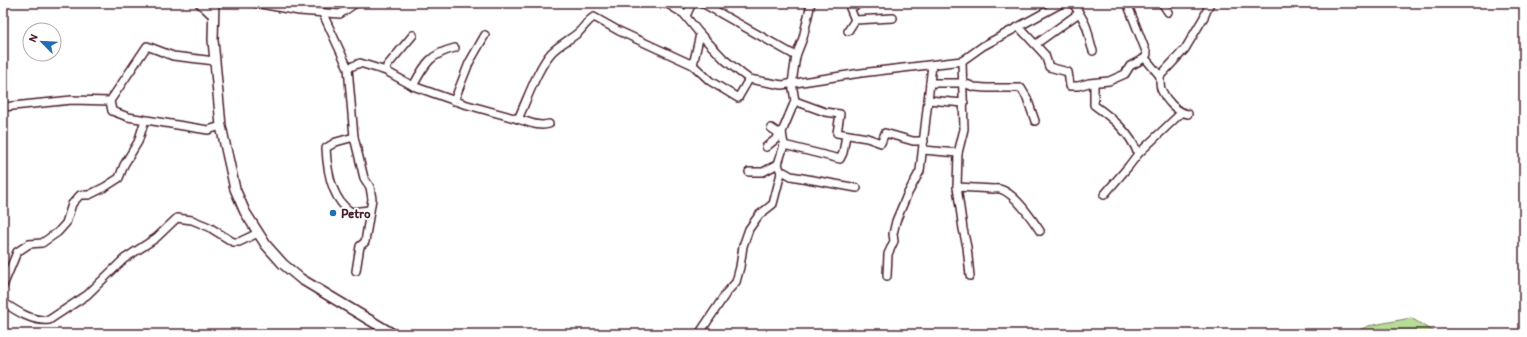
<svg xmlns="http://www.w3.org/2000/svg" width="1527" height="337" viewBox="0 0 1527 337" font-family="Itim,sans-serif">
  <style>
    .green { fill: #b6dc97; stroke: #807e61 }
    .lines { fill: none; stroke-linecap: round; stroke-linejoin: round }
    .minor-casing { stroke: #4a1f2b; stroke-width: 10 }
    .secondary-casing { stroke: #4a1f2b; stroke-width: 12 }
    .minor { stroke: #fff; stroke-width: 7 }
    .secondary { stroke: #fff; stroke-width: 9 }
    .poi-dot { fill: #1f6fb2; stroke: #fff; stroke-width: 1.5 }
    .labels { text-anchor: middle; stroke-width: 3.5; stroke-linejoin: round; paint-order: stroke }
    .poi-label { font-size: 13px; font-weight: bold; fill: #4a1f2b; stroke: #fff; text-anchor: start }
  </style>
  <rect width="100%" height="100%" fill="#fff"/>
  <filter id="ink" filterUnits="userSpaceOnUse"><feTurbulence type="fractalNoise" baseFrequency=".025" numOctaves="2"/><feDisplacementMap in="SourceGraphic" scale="8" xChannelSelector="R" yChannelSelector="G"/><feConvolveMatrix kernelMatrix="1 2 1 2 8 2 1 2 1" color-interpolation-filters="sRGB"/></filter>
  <g filter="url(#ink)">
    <!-- green -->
    <path class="green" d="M 1411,318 L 1438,334 C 1431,334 1394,332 1390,334 L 1351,334 L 1368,326 Z"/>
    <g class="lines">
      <defs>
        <g id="minor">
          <path d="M 199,3 L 214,17"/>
          <path d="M 255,3 L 299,11 L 340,14 L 356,3"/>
          <path d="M 666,3 L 684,14 L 700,34 L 725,60 L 741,73 L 749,79 L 782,85 L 861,73 L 962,61 L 983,46 L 1062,3"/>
          <path d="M 702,3 L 796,56"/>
          <path d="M 1073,3 C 1078,12 1086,21 1088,32 C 1090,39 1090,44 1093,51"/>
          <path d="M 1127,3 L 1147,54 L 1145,58"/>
          <path d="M 1162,3 L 1168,12"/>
          <path d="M 323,14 L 348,68 L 354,137 L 364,178 L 370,187 L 372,199 L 365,242 L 360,246 L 356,271"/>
          <path d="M 686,16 L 692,3"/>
          <path d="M 855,20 L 893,18"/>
          <path d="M 1019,27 L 1045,55 L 1049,67 L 1068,72 L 1070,86 L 1078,86 L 1089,83 L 1109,81 L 1125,74 L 1130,66 L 1145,58 L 1160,76"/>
          <path d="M 848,31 L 855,20 L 850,8 L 861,3"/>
          <path d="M 700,34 L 693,65 L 710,81 L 738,98 L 749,79"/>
          <path d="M 1036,44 L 1079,13"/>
          <path d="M 962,61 L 964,129 L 958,153 L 957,187 L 963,229 L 967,247 L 970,276"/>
          <path d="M 348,68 L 360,63 L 386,71 L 413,86 L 464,104 L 518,119 C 527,100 538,67 552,52 C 560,44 571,39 579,32 C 584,27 588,20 594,17 L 619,31 L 693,65"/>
          <path d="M 386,71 L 387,66 L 413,35"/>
          <path d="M 930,83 L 964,83 L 974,87 L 986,88 L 1021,88 L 1027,98 L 1035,121"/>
          <path d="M 1094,84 L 1094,105 C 1112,118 1130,132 1138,154 L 1128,167 L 1104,195"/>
          <path d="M 413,86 C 425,64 430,54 455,48"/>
          <path d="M 928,100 L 964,103"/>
          <path d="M 110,101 L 147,46 L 173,56 L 215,61"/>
          <path d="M 454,101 L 469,63 L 485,35"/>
          <path d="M 795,101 L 825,112 L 840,114 L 837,133 L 867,138 L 881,143 L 885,133 L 913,141 L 924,141"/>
          <path d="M 3,107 L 72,100 L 110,101 L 112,111 L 128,117 L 208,130 L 221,126"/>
          <path d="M 1188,114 C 1176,112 1166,100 1161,89 C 1160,86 1160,80 1160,76 L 1185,49 L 1204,17 L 1210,3"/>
          <path d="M 518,119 C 529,122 538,127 549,124"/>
          <path d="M 354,137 L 336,142 L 326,148 C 327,170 331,199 351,212 L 369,210"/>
          <path d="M 784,145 L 840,159 L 843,153 L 846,135"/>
          <path d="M 766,147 L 776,139 L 782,132 L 777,132 L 771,128"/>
          <path d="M 923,150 L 958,153"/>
          <path d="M 1138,154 L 1181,113"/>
          <path d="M 749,172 L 763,172 L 778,164"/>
          <path d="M 781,173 L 784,172 L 791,176 L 857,188"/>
          <path d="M 957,187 L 994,189 C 1010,185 1032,219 1040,231"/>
          <path d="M 887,276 L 888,254 L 894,241 L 893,234 L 896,221 L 907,195 L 920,171 L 932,65"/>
          <path d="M 3,286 L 17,252 L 29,244 L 42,243 L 58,232 L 66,223 L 72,204 L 80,195 L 89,195 L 105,187 L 119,178 L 124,165 L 138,142 L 145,120"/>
          <path d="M 3,302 C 16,311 33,322 49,320 L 87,295 L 124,259 L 156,238 L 177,218 L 192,220 L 209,227 L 233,242 L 239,242 L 258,233"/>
          <path d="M 699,334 L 727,292 L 736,282 L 740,267 L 743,246 L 749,229 L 759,215 L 773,204 L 781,173 L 778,164 L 784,145 L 782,132 L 795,101 L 792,83 L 796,56 L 803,38 L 811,3"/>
        </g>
        <path id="secondary" d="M 214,3 L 213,40 L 221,126 L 235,189 L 245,212 L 266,245 L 283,264 L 301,279 L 393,334"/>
      </defs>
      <!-- minor casing -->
      <use href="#minor" class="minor-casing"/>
      <!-- secondary casing -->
      <use href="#secondary" class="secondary-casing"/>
      <!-- minor -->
      <use href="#minor" class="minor"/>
      <!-- secondary -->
      <use href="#secondary" class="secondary"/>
    </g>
  </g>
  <!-- markers -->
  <circle class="poi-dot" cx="333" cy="213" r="4"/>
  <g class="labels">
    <!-- poi labels -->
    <g class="poi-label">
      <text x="341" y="218">Petro</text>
    </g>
  </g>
  <!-- margin -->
  <rect width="1527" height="337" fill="none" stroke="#fff" stroke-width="16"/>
  <rect x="8" y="8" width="1511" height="321" fill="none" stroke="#4a1f2b" stroke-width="1.5" filter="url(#ink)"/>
  <!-- north arrow -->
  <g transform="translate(42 42) rotate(294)"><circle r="19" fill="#ffffff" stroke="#b7a5aa"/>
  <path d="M0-3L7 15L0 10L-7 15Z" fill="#1f6fb2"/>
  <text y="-6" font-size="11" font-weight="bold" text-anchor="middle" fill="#4a1f2b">N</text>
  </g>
</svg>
